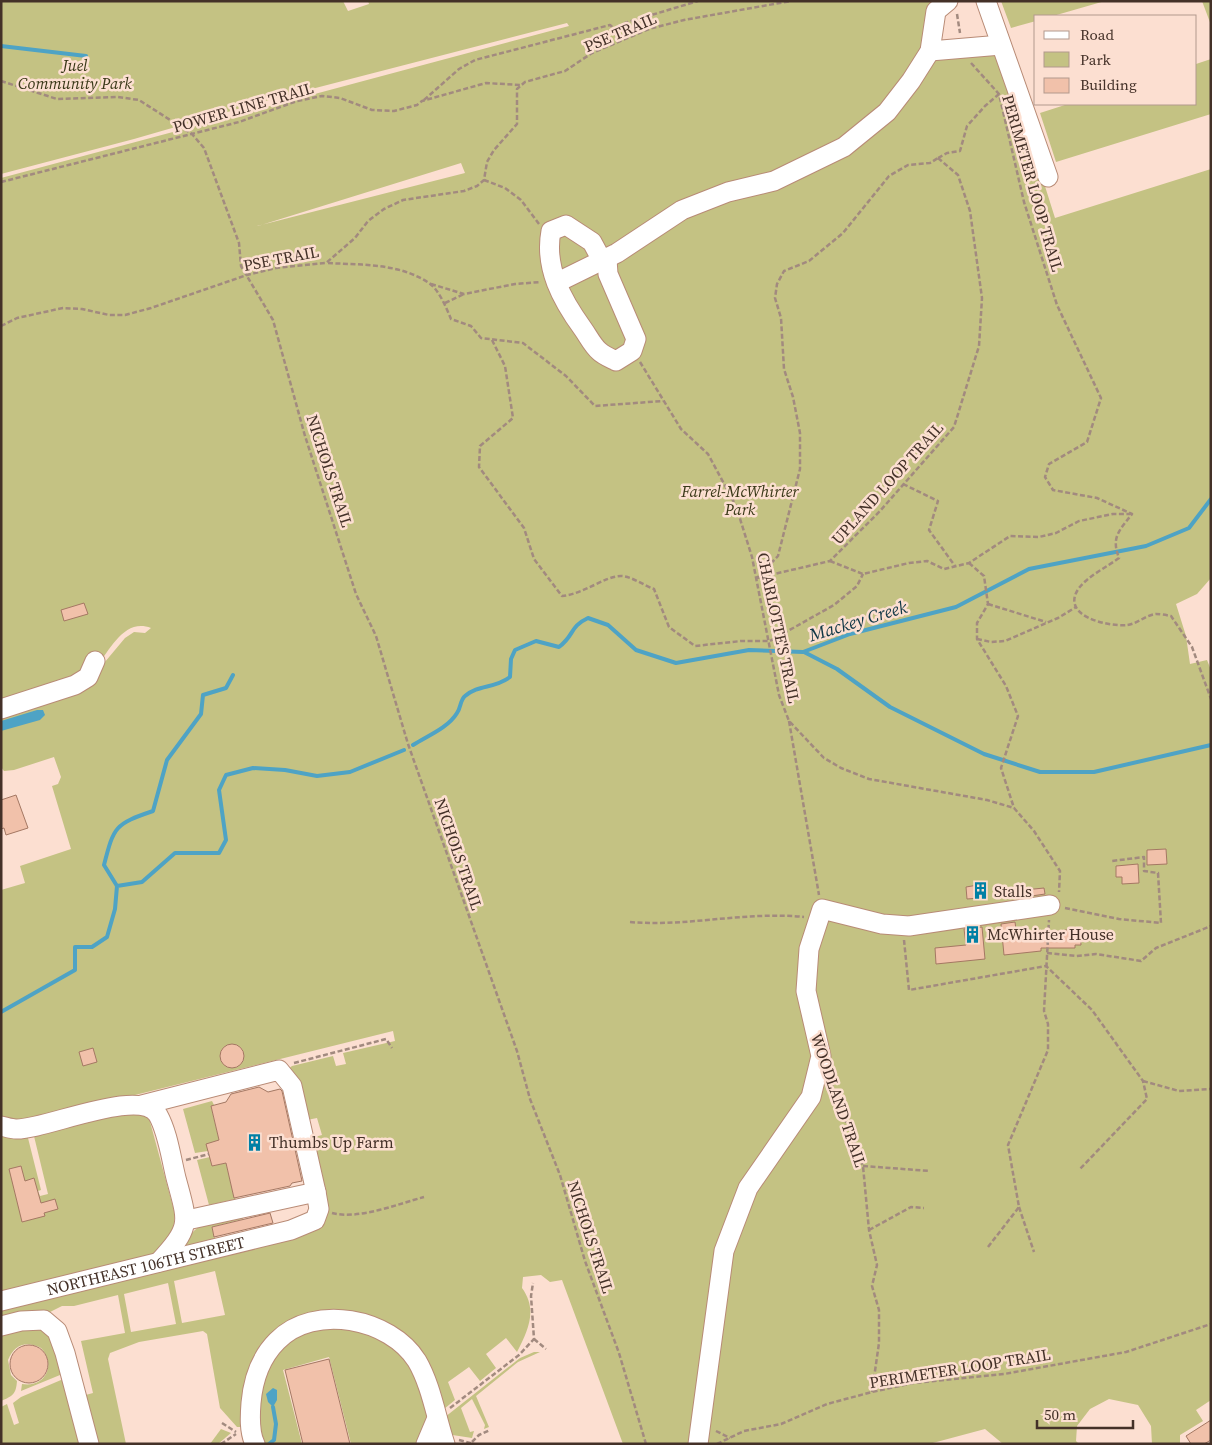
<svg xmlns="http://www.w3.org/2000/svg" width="1212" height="1445" viewBox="0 0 1212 1445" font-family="'Source Serif 4',serif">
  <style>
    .green { fill: #c4c283; fill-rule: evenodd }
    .water { fill: #4ea3c5 }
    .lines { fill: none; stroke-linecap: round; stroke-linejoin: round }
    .stream { stroke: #4ea3c5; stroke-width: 4 }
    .building { fill: #f1c1aa; stroke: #a47863 }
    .minor-casing { stroke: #b88b76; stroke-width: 21 }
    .path { stroke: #a28a7f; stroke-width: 2.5; stroke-dasharray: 5 2.5; stroke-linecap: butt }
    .minor { stroke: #fff; stroke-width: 19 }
    .labels { text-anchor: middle; stroke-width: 5; stroke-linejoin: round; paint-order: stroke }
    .street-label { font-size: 16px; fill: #443128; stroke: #fcdfd1 }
    .park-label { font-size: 16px; font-style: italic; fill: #393817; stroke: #fcdfd1 }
    .poi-label { font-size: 16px; fill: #443128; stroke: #fcdfd1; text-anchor: start }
    .water-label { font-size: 18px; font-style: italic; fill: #0f3645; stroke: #fcdfd1 }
  </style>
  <rect width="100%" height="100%" fill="#fcdfd1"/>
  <!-- green -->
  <g class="green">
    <path d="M 1,1 L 343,1 L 348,11 L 369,4 L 368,1 L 941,1 L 919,54 L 997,34 L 1055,218 L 1211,169 L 1211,578 L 1197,594 L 1176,604 L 1186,636 L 1190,664 L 1207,660 L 1211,670 L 1211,1400 L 1196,1410 L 1203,1421 L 1180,1435 L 1180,1444 L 1152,1444 L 1151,1426 L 1138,1405 L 1109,1399 L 1090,1409 L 1077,1426 L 1076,1441 L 1079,1444 L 1003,1444 L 985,1429 L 929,1444 L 623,1444 L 562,1280 L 550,1282 L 541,1275 L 523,1277 L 522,1288 C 538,1310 528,1330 517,1352 L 506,1338 L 486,1354 L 496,1368 L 480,1381 L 469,1367 L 448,1382 L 455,1400 L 444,1409 L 380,1325 L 284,1330 L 245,1427 L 237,1427 L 220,1408 L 207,1334 L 203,1331 L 139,1342 L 110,1353 L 108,1359 L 126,1444 L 95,1444 L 82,1396 L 93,1393 L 81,1341 L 125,1333 L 118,1295 L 74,1306 L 62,1306 L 44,1315 L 1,1322 L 1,1309 L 322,1223 L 287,1070 L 292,1066 L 333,1056 L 336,1066 L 346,1064 L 343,1053 L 395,1041 L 393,1031 L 14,1125 L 1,1117 L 1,890 L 25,883 L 20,866 L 71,849 L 52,786 L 58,784 L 61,777 L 54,757 L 14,770 L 4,771 L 1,767 L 1,714 L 89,681 L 125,638 L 134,632 L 145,633 L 151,628 C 125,618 111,648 97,666 L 98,654 L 91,652 L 81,677 L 1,704 L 1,178 L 569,26 L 567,23 L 269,100 L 134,139 L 1,174 ZM 461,163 L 465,173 L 257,226 L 258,226 ZM 317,1118 L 322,1135 L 311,1138 L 307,1120 ZM 215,1271 L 225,1315 L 182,1323 L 174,1281 ZM 168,1283 L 176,1324 L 131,1332 L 124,1294 Z"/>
    <path d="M 1001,1 L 1105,1 L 1053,16 L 1036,16 L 1036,21 L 1011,28 Z"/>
    <path d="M 1202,1 L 1211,1 L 1211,25 Z"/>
    <path d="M 1211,59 L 1211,114 L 1056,162 L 1040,113 L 1068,104 L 1196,104 L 1196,64 Z"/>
    <path d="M 212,1101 L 214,1105 L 211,1106 L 219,1140 L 208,1151 L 195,1153 L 183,1109 Z"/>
    <path d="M 136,1110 L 149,1118 L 175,1214 L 173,1232 L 157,1254 L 1,1297 L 1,1132 L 27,1134 L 41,1190 L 38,1191 L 40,1196 L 48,1194 L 33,1132 Z"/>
    <path d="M 210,1157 L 212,1166 L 226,1163 L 234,1197 L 236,1199 L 209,1205 L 197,1160 Z"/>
    <path d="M 242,1216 L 243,1219 L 212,1227 L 216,1243 L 180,1255 C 195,1218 207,1223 242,1216 Z"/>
    <path d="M 358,1326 L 409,1358 L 429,1412 L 420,1444 L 351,1444 L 329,1357 L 283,1370 L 302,1444 L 260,1444 L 255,1421 L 266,1361 L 305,1330 Z"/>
    <path d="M 47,1327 L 65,1375 L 60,1375 L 21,1391 L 22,1384 C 45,1388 57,1365 41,1348 C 26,1340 14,1345 8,1360 L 11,1375 L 17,1381 C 16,1394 13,1396 1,1401 L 1,1328 Z"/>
    <path d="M 534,1352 L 540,1352 L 518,1362 L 476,1396 L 489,1427 L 484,1429 L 485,1425 L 472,1399 L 461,1408 L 470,1432 L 474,1431 L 472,1438 L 446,1434 L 445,1417 L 520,1358 Z"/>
    <path d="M 61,1380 L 67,1381 L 91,1444 L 1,1444 L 1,1407 L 7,1404 L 14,1425 L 19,1423 L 13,1403 L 21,1397 Z"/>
    <path d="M 221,1429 L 231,1433 L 218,1444 L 210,1444 Z"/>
  </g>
  <!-- water -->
  <g class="water">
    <path d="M 37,710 L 43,710 L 45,715 L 40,720 L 1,731 L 1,721 Z"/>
    <path d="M 273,1388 L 277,1390 L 277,1400 L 273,1407 L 268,1402 L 266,1394 Z"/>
  </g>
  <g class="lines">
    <!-- stream -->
    <g class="stream">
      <path d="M 1,46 L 86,56"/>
      <path d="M 804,652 L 837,669 L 890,707 L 984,754 L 1040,772 L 1094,772 L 1211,745"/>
      <path d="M 413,745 C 427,736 448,728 457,713 C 461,708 460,700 465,696 C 479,684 494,689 510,677 L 511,659 L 515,650 L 536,641 L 559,647 C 575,635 569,627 588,618 L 608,625 L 636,650 L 676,663 L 749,650 L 803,652 L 850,634 L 956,607 L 1029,569 L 1146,546 L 1189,528 L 1211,499"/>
      <path d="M 117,886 L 104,865 C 114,826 115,824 153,811 L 167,760 L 201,714 L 203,695 L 226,688 L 233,675"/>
      <path d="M 1,1012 L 75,970 L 75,947 L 92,947 L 107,937 L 115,909 L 117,886 L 142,882 L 175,853 L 219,853 L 226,840 L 219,790 L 226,775 L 253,768 L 285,770 L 317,776 L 350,772 L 404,750"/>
      <path d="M 269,1444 L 274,1440 L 276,1424 L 273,1407"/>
    </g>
  </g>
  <!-- building -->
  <g class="building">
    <path d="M 84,603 L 88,614 L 64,621 L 61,610 Z"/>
    <path d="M 16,795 L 28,828 L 6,835 L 4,828 L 1,829 L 1,800 Z"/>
    <path d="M 1166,849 L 1167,864 L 1147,865 L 1147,850 Z"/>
    <path d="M 1138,864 L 1139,883 L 1122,884 L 1122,877 L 1116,877 L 1116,866 Z"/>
    <path d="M 978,885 L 979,898 L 967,899 L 966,887 Z"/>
    <path d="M 1044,888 L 1045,894 L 1025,897 L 1024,890 Z"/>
    <path d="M 1015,922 L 1017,937 L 1080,928 L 1081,945 L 1075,945 L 1075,948 L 1041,948 L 1041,951 L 1004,955 L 1001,924 Z"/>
    <path d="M 982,927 L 985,959 L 936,964 L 935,948 L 966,945 L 964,929 Z"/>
    <circle cx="232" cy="1056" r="12"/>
    <path d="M 93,1048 L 97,1062 L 83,1066 L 79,1052 Z"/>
    <path d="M 259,1087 L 268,1092 L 280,1089 L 282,1091 L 302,1181 L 292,1183 L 290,1186 L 234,1198 L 226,1163 L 212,1166 L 206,1144 L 219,1140 L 211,1106 L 226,1102 L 231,1094 Z"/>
    <path d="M 21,1166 L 25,1181 L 34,1178 L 41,1203 L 55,1199 L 58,1209 L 44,1213 L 45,1216 L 22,1222 L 9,1169 Z"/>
    <path d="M 270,1213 L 273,1223 L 214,1237 L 212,1227 Z"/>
    <circle cx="29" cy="1364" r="19"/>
    <path d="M 329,1359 L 350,1444 L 303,1444 L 285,1370 Z"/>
    <path d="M 1211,1420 L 1211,1440 L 1204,1444 L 1191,1444 L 1186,1436 Z"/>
  </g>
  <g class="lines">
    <defs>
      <g id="minor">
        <path d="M 986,1 L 1048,177"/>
        <path d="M 930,51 L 1001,45"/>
        <path d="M 566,225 L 592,242 L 599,255 L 607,259 L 608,274 L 636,339 L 632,351 L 616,361 C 610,358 603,355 599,351 C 593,346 588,336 583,329 C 562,300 544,268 551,231 Z"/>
        <path d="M 558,282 L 617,253 L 682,210 L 728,192 L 774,181 L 844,147 L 887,112 L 911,81 L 930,51 L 936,11 L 948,1"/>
        <path d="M 1,709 L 75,685 L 88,677 L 95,661"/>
        <path d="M 1,1126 C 6,1127 11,1129 16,1129 C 45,1130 141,1086 158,1115 C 168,1133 171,1158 176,1178 C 188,1223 192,1226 159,1262"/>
        <path d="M 187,1220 L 316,1192"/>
        <path id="s1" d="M 1,1301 L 291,1230 L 315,1220 L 319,1209 L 316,1192 L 292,1086 L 279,1070 L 142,1105"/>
        <path d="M 1,1326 L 21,1321 L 44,1320 L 57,1331 L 65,1353 L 89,1444"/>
        <path d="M 255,1444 C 249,1432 250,1416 251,1403 C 253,1380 260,1358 277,1341 C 314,1303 390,1318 417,1361 C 431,1385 436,1417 445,1444"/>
        <path d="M 426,1444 L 437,1418"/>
        <path d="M 698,1444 L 724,1251 L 748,1188 L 811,1097 L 821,1056 L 806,991 L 809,949 L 822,909 L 882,924 L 909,926 L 1050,905"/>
      </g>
    </defs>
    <!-- minor casing -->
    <use href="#minor" class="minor-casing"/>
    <!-- path -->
    <g class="path">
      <path d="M 957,14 L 960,33"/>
      <path d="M 618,32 L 621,41"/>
      <path d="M 971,63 L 999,94 L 1024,202 L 1057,305 L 1101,398 L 1087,442 L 1049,464 L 1045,477 L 1053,490 L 1097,498 L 1132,514 C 1119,531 1111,537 1119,558 C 1107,567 1088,576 1079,588 C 1059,616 1108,627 1127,625 C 1137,624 1146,615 1156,614 C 1160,614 1166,615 1171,616 L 1192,647 L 1211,699"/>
      <path d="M 1,81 L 57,99 L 118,97 L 139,100 L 192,134 L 204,148 L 239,243 L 241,266 L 273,320 L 305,436 L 356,594 L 376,636 L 408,744 L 517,1051 L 530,1099 L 560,1175 L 585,1261 L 619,1353 L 646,1444"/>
      <path d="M 424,100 L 459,69 L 475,60 L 610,25 L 618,32 L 625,23 L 698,1"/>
      <path d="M 938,158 L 958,175 L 970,211 L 982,298 L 979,346 L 954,427 L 880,511 L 830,561 L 757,578 L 778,556 L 800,469 L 800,433 L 793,397 L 784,369 L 781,318 L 775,298 L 777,284 L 784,271 L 809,261 L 843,233 L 889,176 L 908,165 L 930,163 Z"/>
      <path d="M 938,158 L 947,153 L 960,151 L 967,126 L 985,106 L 999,94"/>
      <path d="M 484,180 L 505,188 L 521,200 L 539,224"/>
      <path d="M 1,182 L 239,122 L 297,101 L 322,96 L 340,98 L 372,110 L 394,111 L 417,105 L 422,101 L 486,83 L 520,85"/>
      <path d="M 328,263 C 362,265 399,263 429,283 C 439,290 446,307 451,319 L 471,326 L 481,338 L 523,343 L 566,376 L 595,406 L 663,401"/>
      <path d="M 431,284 L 464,294 L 515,284 L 541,282"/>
      <path d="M 445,303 L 464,294"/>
      <path d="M 1,326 L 17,318 L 63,308 L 82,309 L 109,315 L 125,315 L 151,308 L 247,275 L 276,268 L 326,263 L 355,238 L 368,221 L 384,209 L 403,200 L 464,191 L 477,186 L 484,180 L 487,162 L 494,150 L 517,124 L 517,89 L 525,82 L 565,71 L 592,53 L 649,29 L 684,20 L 791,1"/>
      <path d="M 492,340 L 505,366 L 513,418 L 480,446 L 479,467 L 524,528 L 534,559 L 562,596 C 584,594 605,576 621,576 C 631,576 645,586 654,589 L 669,627 L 695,646 L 741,641 L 770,641 L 834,605 L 857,586 L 863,574"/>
      <path d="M 640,362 L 681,429 L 708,454 L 736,506 L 752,557 L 779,695 L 789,721 L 824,758 L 841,768 L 869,779 L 987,800 L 1014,808 L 1034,831 L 1060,871 L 1059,892"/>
      <path d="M 903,484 L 938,501 L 929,530 L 955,566"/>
      <path d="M 830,561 L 863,574 L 909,563 L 927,561 L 944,569 L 969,563 L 1010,536 L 1039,537 L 1056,533 L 1079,521 L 1113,514 L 1130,514"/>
      <path d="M 969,563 L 984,576 L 988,604 L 977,623 L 977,639 L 1006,686 L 1018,716 L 1001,768 L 1014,808"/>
      <path d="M 988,604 L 1046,622"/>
      <path d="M 977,639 L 991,642 L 1005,641 L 1058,618 L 1076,607"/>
      <path d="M 789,721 L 819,895"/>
      <path d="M 1065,908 L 1119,919 L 1161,923 L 1158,873 L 1144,871 L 1144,857 L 1112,861"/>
      <path d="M 630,922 C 688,927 746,911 804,917"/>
      <path d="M 904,940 L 909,990 L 1046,966 L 1092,1010 L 1143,1081 L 1147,1099 L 1080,1169"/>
      <path d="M 1047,953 L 1076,956 L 1096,954 L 1141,961 L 1156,948 L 1211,926"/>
      <path d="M 294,1063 L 386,1039 L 392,1048"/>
      <path d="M 1143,1081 L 1179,1091 L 1211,1089"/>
      <path d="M 831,1083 L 863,1166 L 869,1230 L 877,1265 L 872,1286 L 879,1310 L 879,1343 L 872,1392"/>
      <path d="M 186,1160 L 209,1154"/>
      <path d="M 863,1166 L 930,1171"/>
      <path d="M 1019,1207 L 1034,1252"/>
      <path d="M 332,1213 C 358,1220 398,1204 424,1197"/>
      <path d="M 869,1230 L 911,1207 L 924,1208"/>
      <path d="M 988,1247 L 1019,1207 L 1008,1145 L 1048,1050 L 1048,1024 L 1044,1011 L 1049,920"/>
      <path d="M 534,1339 L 546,1349"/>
      <path d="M 450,1408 L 519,1355 L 534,1339 L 531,1296 L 533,1283"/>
      <path d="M 222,1423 L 236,1432"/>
      <path d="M 716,1431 L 730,1438"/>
      <path d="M 459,1440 L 474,1444"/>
      <path d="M 472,1442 L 479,1435 L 490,1430"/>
      <path d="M 221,1444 L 236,1434"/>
      <path d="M 717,1444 L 744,1431 L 781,1424 L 827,1404 L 872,1392 L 913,1383 L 1004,1374 L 1126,1352 L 1211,1324"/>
    </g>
    <!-- minor -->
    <use href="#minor" class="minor"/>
  </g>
  <!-- icons -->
  <defs>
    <symbol id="building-bare" viewBox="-9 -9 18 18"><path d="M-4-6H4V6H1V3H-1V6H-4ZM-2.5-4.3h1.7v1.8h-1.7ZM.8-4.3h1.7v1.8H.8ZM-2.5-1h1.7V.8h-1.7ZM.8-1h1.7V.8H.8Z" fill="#0080a5" stroke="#fcdfd1" stroke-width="2.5" paint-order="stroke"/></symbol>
  </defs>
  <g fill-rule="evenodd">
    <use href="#building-bare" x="968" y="878" width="25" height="25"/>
    <use href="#building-bare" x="960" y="922" width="25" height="25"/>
    <use href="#building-bare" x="242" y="1130" width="25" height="25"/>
  </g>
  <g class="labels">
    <!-- street labels -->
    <g class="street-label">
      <text transform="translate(620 32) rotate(-23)" y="6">PSE TRAIL</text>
      <text transform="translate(243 107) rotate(-16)" y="6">POWER LINE TRAIL</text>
      <text transform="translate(1033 183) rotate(74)" y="6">PERIMETER LOOP TRAIL</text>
      <text transform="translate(281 258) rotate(-11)" y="6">PSE TRAIL</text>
      <text transform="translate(330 471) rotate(72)" y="6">NICHOLS TRAIL</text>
      <text transform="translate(887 483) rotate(-48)" y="6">UPLAND LOOP TRAIL</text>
      <text transform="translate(779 628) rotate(78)" y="6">CHARLOTTE'S TRAIL</text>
      <text transform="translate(459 854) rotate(71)" y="6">NICHOLS TRAIL</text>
      <text transform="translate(839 1100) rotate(71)" y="6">WOODLAND TRAIL</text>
      <text transform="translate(591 1237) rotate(72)" y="6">NICHOLS TRAIL</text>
      <text dy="6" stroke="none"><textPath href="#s1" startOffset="149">NORTHEAST 106TH STREET</textPath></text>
      <text transform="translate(960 1368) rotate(-9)" y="6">PERIMETER LOOP TRAIL</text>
    </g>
    <!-- park labels -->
    <g class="park-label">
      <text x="75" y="71">Juel<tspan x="75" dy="18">Community Park</tspan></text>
      <text x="740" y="497">Farrel-McWhirter<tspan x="740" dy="18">Park</tspan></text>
    </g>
    <!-- poi labels -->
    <g class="poi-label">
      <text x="994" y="897">Stalls</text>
      <text x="987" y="940">McWhirter House</text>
      <text x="269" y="1148">Thumbs Up Farm</text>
    </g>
    <!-- water labels -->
    <g class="water-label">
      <text transform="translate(858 621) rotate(-17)" y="6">Mackey Creek</text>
    </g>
  </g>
  <!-- border -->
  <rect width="1212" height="1445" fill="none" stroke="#443128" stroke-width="5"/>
  <!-- legend -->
  <rect x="1034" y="15" width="162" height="90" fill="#fcdfd1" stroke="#b2998d"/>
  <rect x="1044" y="31" width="25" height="8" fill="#ffffff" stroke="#b2998d"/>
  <text x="1080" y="40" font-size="15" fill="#443128">Road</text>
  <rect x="1044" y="52" width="25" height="15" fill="#c4c283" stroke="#b2998d"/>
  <text x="1080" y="65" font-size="15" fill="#443128">Park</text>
  <rect x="1044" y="78" width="25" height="15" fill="#f1c1aa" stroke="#b2998d"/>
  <text x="1080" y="90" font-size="15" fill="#443128">Building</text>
  <!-- scale -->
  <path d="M1037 1420v8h96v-8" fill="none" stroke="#443128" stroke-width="2.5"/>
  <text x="1044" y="1420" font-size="15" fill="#443128" stroke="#fcdfd1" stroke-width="4" paint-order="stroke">50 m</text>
</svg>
